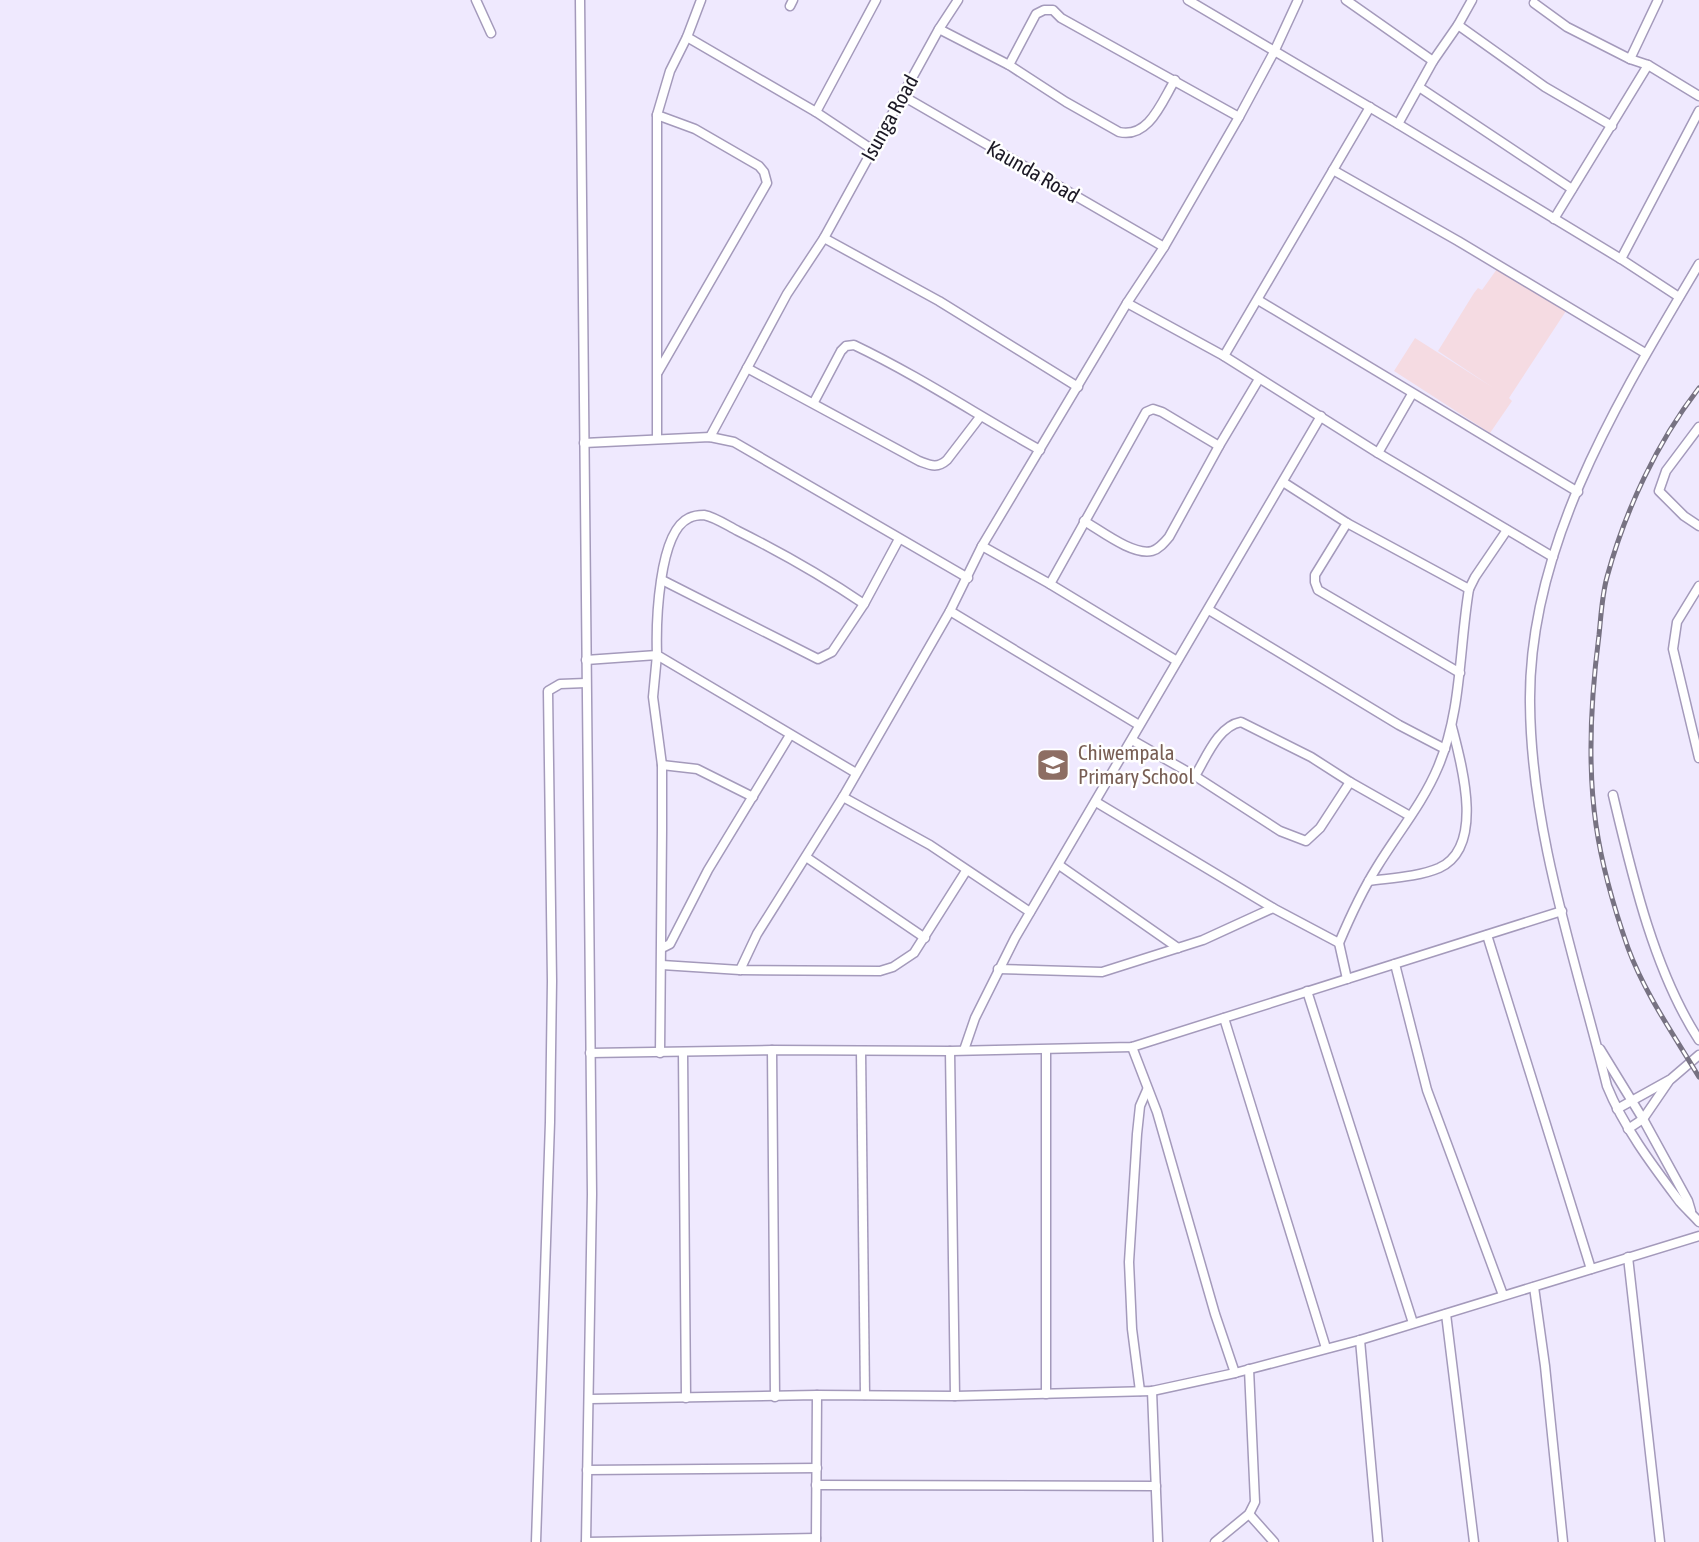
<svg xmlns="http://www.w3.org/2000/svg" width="1699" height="1542" viewBox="0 0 1699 1542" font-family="'Asap Condensed',sans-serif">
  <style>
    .commercial { fill: #f5dbe2 }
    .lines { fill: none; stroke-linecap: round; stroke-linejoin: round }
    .street-casing { stroke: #a49abb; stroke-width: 11 }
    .street { stroke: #fff; stroke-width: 8 }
    .rail-casing { stroke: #777282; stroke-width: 5 }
    .rail { stroke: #fff; stroke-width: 2.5; stroke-dasharray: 8; stroke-linecap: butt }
    .labels { text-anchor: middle; stroke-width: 5; stroke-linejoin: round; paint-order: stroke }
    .street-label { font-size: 21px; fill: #1c1925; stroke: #fff }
    .education-label { font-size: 21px; fill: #785e54; stroke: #fff; text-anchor: start }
  </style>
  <rect width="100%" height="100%" fill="#efe9fe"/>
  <!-- commercial -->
  <path class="commercial" d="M 1497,269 L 1566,311 L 1509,398 L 1512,401 L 1490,433 L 1394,371 L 1415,338 L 1492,387 L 1438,351 L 1474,293 L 1478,288 L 1482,290 Z"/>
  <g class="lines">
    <defs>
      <g id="street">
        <path d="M 476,0 L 491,33"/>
        <path d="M 580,0 L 592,1194 L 586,1542"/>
        <path d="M 1188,0 L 1398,124 L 1621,259 L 1679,297"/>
        <path d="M 1346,0 L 1433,61"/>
        <path d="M 1534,3 L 1567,27 L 1630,59 L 1648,65 L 1699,96"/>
        <path d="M 790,6 L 793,0"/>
        <path d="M 1458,25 L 1545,87 L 1612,126"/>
        <path d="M 939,29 L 1009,65 L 1066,102 L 1119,132 C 1149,139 1162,101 1175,80"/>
        <path d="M 687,37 L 816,112 L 873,150"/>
        <path d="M 1630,59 L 1658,0"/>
        <path d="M 1009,65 L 1036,14 L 1044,10 L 1053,10 L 1061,18 L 1239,117"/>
        <path d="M 1419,87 L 1572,189"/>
        <path d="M 903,96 L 1164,247"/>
        <path d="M 816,112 L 876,0"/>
        <path d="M 657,115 L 695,129 L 759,166 L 764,172 L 767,183 L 658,372"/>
        <path d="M 1398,124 L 1433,61 L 1458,25 L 1472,0"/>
        <path d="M 1333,170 L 1458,241 L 1645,353"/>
        <path d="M 1554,219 L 1648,65"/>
        <path d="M 824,238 L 939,301 L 1078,387"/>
        <path d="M 1621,259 L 1699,111"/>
        <path d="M 1699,264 C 1621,396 1528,544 1530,703 C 1531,833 1576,961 1607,1086 C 1624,1128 1653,1166 1680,1202 C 1686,1209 1693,1215 1699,1222"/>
        <path d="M 1258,300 L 1578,492"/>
        <path d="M 1127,303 L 1224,356 L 1378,453 L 1553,557"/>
        <path d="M 1224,356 L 1370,107"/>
        <path d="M 747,368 L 919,461 C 930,465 937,469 947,460 L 980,417"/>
        <path d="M 814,402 L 841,351 L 846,346 L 854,345 C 919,376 977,415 1040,450"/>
        <path d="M 1699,427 L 1666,471 L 1659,491 L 1684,516 L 1699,526"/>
        <path d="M 710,437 L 787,294 L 824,238 L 939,29 L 958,0"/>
        <path d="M 657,439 L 657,115 L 670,71 L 687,37 L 701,0"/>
        <path d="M 584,443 L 710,437 L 734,442 L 968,578"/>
        <path d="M 1378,453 L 1412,394"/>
        <path d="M 1283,482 L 1347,523 L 1315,575 L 1315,582 L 1318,590 L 1460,673"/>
        <path d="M 1084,521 C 1100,530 1133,556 1152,551 C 1159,549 1164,543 1169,537 L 1219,446 L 1259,379"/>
        <path d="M 1347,523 L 1469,589"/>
        <path d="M 982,546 L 1050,584 L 1177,661"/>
        <path d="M 662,580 L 818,659 L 832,652 L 864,604 L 899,539"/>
        <path d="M 1050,584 L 1146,412 L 1153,409 L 1162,412 L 1219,446"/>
        <path d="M 1699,586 L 1677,622 L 1673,649 L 1699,758"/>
        <path d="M 1209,610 L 1399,725 L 1445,749"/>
        <path d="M 950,611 L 1139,725"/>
        <path d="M 586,660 L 657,655 L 653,697 L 662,765 L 662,830 L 660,1053"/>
        <path d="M 1132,740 L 1195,776 L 1280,831 L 1306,841 L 1320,828 L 1350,782 L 1410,816"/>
        <path d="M 662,765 L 697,769 L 753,797"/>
        <path d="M 856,773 L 657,655 C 656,625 658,532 689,518 C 693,516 699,515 704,515 C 715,517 728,526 738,531 C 782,553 824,577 864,604"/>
        <path d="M 1195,776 C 1206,758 1218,726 1241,722 L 1311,757 L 1350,782"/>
        <path d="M 1613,795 C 1632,875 1654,971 1699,1040"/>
        <path d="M 843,797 L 930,845 L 1030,912"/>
        <path d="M 1096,802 L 1273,908"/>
        <path d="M 806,857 L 925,938"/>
        <path d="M 1059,865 L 1178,948"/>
        <path d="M 1369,881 C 1391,878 1418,877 1439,868 C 1485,847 1462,766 1452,727"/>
        <path d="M 1487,935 L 1591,1269"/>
        <path d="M 1339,943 C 1350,917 1362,891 1377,867 C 1397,834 1423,803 1438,767 C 1462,711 1459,648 1469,589 L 1475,577 L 1507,530"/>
        <path d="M 662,948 L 670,944 L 708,870 L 790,735"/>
        <path d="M 1395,964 L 1427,1090 L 1503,1295"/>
        <path d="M 662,965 L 740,970 L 880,971 L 893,967 L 914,953 L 966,871"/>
        <path d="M 998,969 L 1102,972 L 1203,940 L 1273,908 L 1339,943 L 1347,979"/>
        <path d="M 740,970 L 757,934 L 843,797 L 950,611 L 982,546 L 1127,303 L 1164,247 L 1239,117 L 1274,52 L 1298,0"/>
        <path d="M 1307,991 L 1413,1323"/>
        <path d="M 1224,1018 L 1326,1348"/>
        <path d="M 1132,1047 L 1157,1112 L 1215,1314 L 1235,1373"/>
        <path d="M 1600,1049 L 1643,1119 L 1688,1201 L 1691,1211"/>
        <path d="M 772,1050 L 775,1397"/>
        <path d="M 964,1050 L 975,1018 L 1015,938 L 1321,416"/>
        <path d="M 1046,1050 L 1046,1394"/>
        <path d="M 861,1051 L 865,1395"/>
        <path d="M 950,1051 L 955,1396"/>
        <path d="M 683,1052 L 686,1398"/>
        <path d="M 590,1053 L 772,1050 L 950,1051 L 1132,1047 L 1562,911"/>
        <path d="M 1617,1109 L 1671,1079 L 1699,1055"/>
        <path d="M 1628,1129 L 1643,1119 L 1669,1081"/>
        <path d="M 1628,1257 L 1660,1542"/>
        <path d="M 1534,1287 L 1545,1366 L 1563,1542"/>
        <path d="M 1446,1314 L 1474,1542"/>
        <path d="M 1360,1340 L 1378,1542"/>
        <path d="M 1140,1391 L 1132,1329 L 1129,1262 L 1137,1134 L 1140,1106 L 1147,1090"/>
        <path d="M 1152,1391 L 1158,1542"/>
        <path d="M 590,1399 L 817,1395 L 955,1396 L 1152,1391 L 1235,1373 L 1360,1340 L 1699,1236"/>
        <path d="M 587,1470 L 817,1468"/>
        <path d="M 816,1485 L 1156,1486"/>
        <path d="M 1249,1514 L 1274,1542"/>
        <path d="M 536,1542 L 550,1122 L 552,981 L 548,691 L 560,684 L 586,683"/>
        <path d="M 586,1542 L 816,1538"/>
        <path d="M 816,1542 L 817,1395"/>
        <path d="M 1215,1542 L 1249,1514 L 1255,1502 L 1249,1369"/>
      </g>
    </defs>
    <!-- street casing -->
    <use href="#street" class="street-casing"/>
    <!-- street -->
    <use href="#street" class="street"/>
    <defs>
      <path id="rail" d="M 1699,388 C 1657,442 1625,511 1607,577 C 1602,595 1601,616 1599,635 C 1591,697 1587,763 1596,825 C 1602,867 1614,908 1628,948 C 1645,994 1674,1035 1699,1077"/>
    </defs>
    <!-- rail casing -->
    <use href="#rail" class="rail-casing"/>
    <!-- rail -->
    <use href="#rail" class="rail"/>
  </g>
  <!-- icons -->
  <defs>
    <symbol id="school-square" viewBox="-11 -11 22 22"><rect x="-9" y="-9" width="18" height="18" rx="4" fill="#8d6e63" stroke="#fff"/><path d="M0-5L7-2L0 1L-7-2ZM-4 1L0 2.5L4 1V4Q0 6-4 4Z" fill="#fff"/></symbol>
  </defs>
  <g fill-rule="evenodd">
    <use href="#school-square" x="1034" y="746" width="38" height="38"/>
  </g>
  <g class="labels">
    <!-- street labels -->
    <g class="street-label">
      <text transform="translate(890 118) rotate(-61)" y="7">Isunga Road</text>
      <text transform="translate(1033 172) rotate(30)" y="7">Kaunda Road</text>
    </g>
    <!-- education labels -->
    <g class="education-label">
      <text x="1078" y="760">Chiwempala<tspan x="1078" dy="24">Primary School</tspan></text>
    </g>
  </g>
</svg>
